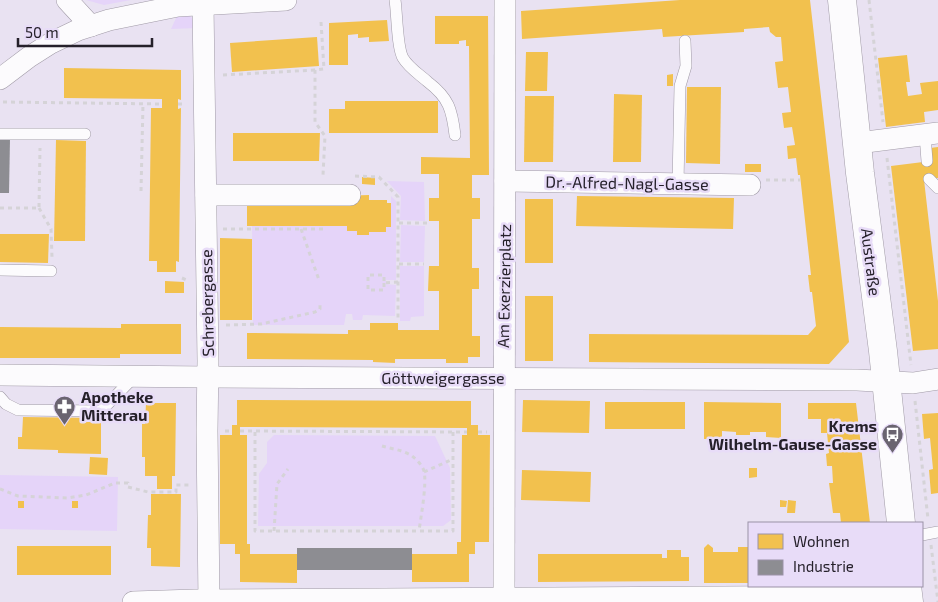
<svg xmlns="http://www.w3.org/2000/svg" width="938" height="602" viewBox="0 0 938 602" font-family="'Exo 2',sans-serif">
  <style>
    .green { fill: #e5d4f9 }
    .homes { fill: #f2c14e }
    .industry { fill: #8d8d92 }
    .lines { fill: none; stroke-linecap: round; stroke-linejoin: round }
    .service-casing { stroke: #a09aa6; stroke-width: 12 }
    .minor-casing { stroke: #a09aa6; stroke-width: 22 }
    .secondary-casing { stroke: #a09aa6; stroke-width: 29 }
    .path { stroke: #d5d3d7; stroke-width: 3; stroke-dasharray: 4 4; stroke-linecap: butt }
    .service { stroke: #fcfbfd; stroke-width: 11 }
    .minor { stroke: #fcfbfd; stroke-width: 21 }
    .secondary { stroke: #fcfbfd; stroke-width: 28 }
    .labels { text-anchor: middle; stroke-width: 5; stroke-linejoin: round; paint-order: stroke }
    .street-label { font-size: 16px; fill: #25202a; stroke: #e8dcf8 }
    .poi-label { font-size: 16px; font-weight: bold; fill: #25202a; stroke: #e8dcf8; text-anchor: start }
  </style>
  <rect width="100%" height="100%" fill="#e9e2f2"/>
  <!-- green -->
  <g class="green">
    <path d="M 86,0 L 131,0 L 104,5 Z"/>
    <path d="M 177,16 L 190,16 L 195,21 L 198,28 L 171,29 Z"/>
    <path d="M 387,181 L 424,182 L 425,221 L 400,220 L 401,196 Z"/>
    <path d="M 391,196 L 396,201 L 396,280 L 386,280 L 386,284 L 396,285 L 395,316 L 363,315 L 362,320 L 353,320 L 352,314 L 346,314 L 344,325 L 253,325 L 252,226 L 347,226 L 347,231 L 357,231 L 357,235 L 369,235 L 369,232 L 386,232 L 386,227 L 391,227 Z"/>
    <path d="M 401,225 L 425,226 L 424,262 L 400,262 Z"/>
    <path d="M 400,266 L 424,266 L 424,316 L 411,317 L 410,321 L 400,321 Z"/>
    <path d="M 274,435 L 435,436 L 450,468 L 451,520 L 443,526 L 258,526 L 259,474 L 267,463 L 267,442 Z"/>
    <path d="M 0,475 L 118,477 L 117,531 L 0,529 Z"/>
  </g>
  <!-- homes -->
  <g class="homes">
    <path d="M 680,0 L 810,0 L 849,342 L 829,364 L 589,362 L 589,334 L 808,335 L 816,326 L 812,292 L 810,292 L 808,275 L 811,275 L 800,175 L 798,175 L 796,158 L 788,159 L 787,146 L 795,145 L 792,127 L 784,128 L 782,113 L 791,112 L 788,87 L 778,88 L 775,62 L 783,61 L 781,37 L 776,37 L 770,32 L 769,27 L 744,29 L 744,32 L 663,37 L 662,29 L 522,39 L 521,11 Z"/>
    <path d="M 435,16 L 488,16 L 489,175 L 472,175 L 472,198 L 480,198 L 480,219 L 472,219 L 472,268 L 479,268 L 479,289 L 472,289 L 472,336 L 480,336 L 480,357 L 468,357 L 468,363 L 446,363 L 446,359 L 395,359 L 395,363 L 373,362 L 373,360 L 247,359 L 247,333 L 348,334 L 348,330 L 370,330 L 370,323 L 398,323 L 398,330 L 439,330 L 439,291 L 428,291 L 429,266 L 439,266 L 439,221 L 429,221 L 429,198 L 439,198 L 439,174 L 421,174 L 421,157 L 470,158 L 469,46 L 466,46 L 466,40 L 459,41 L 459,44 L 435,44 Z"/>
    <path d="M 387,20 L 389,41 L 369,42 L 369,37 L 358,38 L 358,34 L 348,35 L 348,65 L 329,65 L 329,23 Z"/>
    <path d="M 317,37 L 319,66 L 232,72 L 230,43 Z"/>
    <path d="M 526,52 L 548,52 L 547,91 L 525,91 Z"/>
    <path d="M 907,55 L 910,82 L 906,82 L 908,96 L 922,94 L 920,83 L 938,81 L 938,110 L 924,112 L 925,122 L 886,127 L 878,58 Z"/>
    <path d="M 64,68 L 181,70 L 181,100 L 178,99 L 178,109 L 181,108 L 179,262 L 176,261 L 176,272 L 157,272 L 157,261 L 149,261 L 151,108 L 162,108 L 162,99 L 64,98 Z"/>
    <path d="M 673,74 L 673,86 L 667,86 L 667,75 Z"/>
    <path d="M 687,87 L 721,87 L 720,164 L 686,163 Z"/>
    <path d="M 614,94 L 642,95 L 641,162 L 613,162 Z"/>
    <path d="M 525,96 L 554,96 L 553,162 L 524,162 Z"/>
    <path d="M 345,101 L 438,101 L 438,133 L 329,133 L 329,109 L 345,109 Z"/>
    <path d="M 233,133 L 320,133 L 319,161 L 233,161 Z"/>
    <path d="M 56,140 L 86,141 L 85,241 L 54,241 Z"/>
    <path d="M 938,147 L 938,178 L 924,180 L 938,301 L 938,349 L 913,351 L 891,166 L 931,161 L 930,148 Z"/>
    <rect x="745" y="164" width="16" height="8"/>
    <path d="M 362,177 L 375,178 L 375,185 L 362,184 Z"/>
    <path d="M 369,195 L 369,200 L 387,200 L 387,203 L 391,203 L 391,227 L 386,227 L 386,232 L 369,232 L 369,235 L 357,235 L 357,231 L 347,231 L 347,226 L 247,226 L 247,199 Z"/>
    <path d="M 577,196 L 734,198 L 733,229 L 576,226 Z"/>
    <rect x="525" y="199" width="28" height="64"/>
    <path d="M 0,234 L 49,234 L 48,263 L 0,262 Z"/>
    <path d="M 220,238 L 252,239 L 252,320 L 220,320 Z"/>
    <path d="M 165,281 L 184,282 L 184,293 L 165,293 Z"/>
    <rect x="525" y="296" width="28" height="65"/>
    <path d="M 121,324 L 181,324 L 181,354 L 120,354 L 120,358 L 0,358 L 0,327 L 121,328 Z"/>
    <path d="M 237,400 L 471,401 L 471,425 L 478,425 L 478,435 L 490,435 L 489,542 L 475,542 L 475,554 L 469,554 L 469,582 L 412,582 L 412,554 L 457,554 L 457,542 L 461,542 L 462,435 L 467,435 L 467,428 L 240,427 L 240,435 L 247,435 L 247,544 L 250,544 L 250,554 L 297,554 L 297,583 L 240,582 L 240,554 L 235,554 L 235,544 L 220,544 L 220,435 L 232,435 L 232,425 L 237,425 Z"/>
    <path d="M 523,400 L 590,401 L 589,433 L 522,432 Z"/>
    <rect x="605" y="402" width="80" height="27"/>
    <path d="M 704,402 L 781,403 L 781,438 L 766,437 L 766,432 L 750,432 L 750,435 L 736,435 L 736,432 L 722,431 L 722,439 L 704,439 Z"/>
    <path d="M 146,403 L 176,403 L 175,476 L 172,476 L 172,489 L 157,489 L 157,476 L 145,476 L 145,457 L 142,457 L 142,424 L 145,424 Z"/>
    <path d="M 808,403 L 856,403 L 870,523 L 841,523 L 840,513 L 833,513 L 829,483 L 833,483 L 832,466 L 827,466 L 826,454 L 829,453 L 827,433 L 821,433 L 821,419 L 808,419 Z"/>
    <path d="M 938,413 L 938,493 L 931,494 L 929,470 L 933,469 L 930,438 L 924,439 L 922,414 Z"/>
    <path d="M 23,417 L 101,418 L 101,454 L 58,453 L 58,450 L 18,449 L 18,437 L 22,437 Z"/>
    <path d="M 90,457 L 108,458 L 107,475 L 89,474 Z"/>
    <path d="M 749,468 L 757,468 L 757,477 L 749,478 Z"/>
    <path d="M 522,470 L 591,472 L 590,502 L 521,500 Z"/>
    <path d="M 151,494 L 181,494 L 180,567 L 151,566 L 151,548 L 147,548 L 148,515 L 151,515 Z"/>
    <path d="M 780,500 L 787,501 L 786,507 L 780,507 Z"/>
    <path d="M 788,500 L 796,501 L 795,513 L 787,513 Z"/>
    <rect x="18" y="501" width="6" height="7"/>
    <rect x="72" y="501" width="6" height="7"/>
    <path d="M 708,544 L 713,548 L 713,552 L 738,552 L 738,547 L 749,547 L 749,583 L 704,583 L 704,548 Z"/>
    <rect x="17" y="546" width="94" height="29"/>
    <path d="M 667,550 L 681,550 L 681,557 L 689,557 L 689,581 L 538,582 L 538,554 L 662,554 L 662,558 L 667,558 Z"/>
  </g>
  <!-- industry -->
  <g class="industry">
    <path d="M 0,139 L 10,139 L 9,193 L 0,193 Z"/>
    <rect x="297" y="548" width="115" height="22"/>
  </g>
  <g class="lines">
    <defs>
      <g id="service">
        <path d="M 395,0 C 397,12 397,48 403,58 C 409,68 419,74 428,82 C 449,98 452,110 455,135"/>
        <path d="M 0,134 L 85,134"/>
        <path d="M 925,135 L 927,161"/>
        <path d="M 929,179 L 938,188"/>
        <path d="M 678,184 L 680,86 L 686,66 L 685,41"/>
        <path d="M 0,270 L 51,271"/>
        <path d="M 0,397 L 6,404 L 18,410 L 101,411 L 134,377"/>
        <path d="M 922,535 L 938,532"/>
      </g>
      <g id="minor">
        <path d="M 67,0 L 91,26"/>
        <path d="M 203,4 L 208,361 L 207,431 L 209,602"/>
        <path d="M 0,79 L 29,57 L 51,43 L 78,30 L 109,20 L 178,6 L 286,0"/>
        <path d="M 858,143 L 938,133"/>
        <path d="M 505,181 L 750,185"/>
        <path d="M 206,195 L 350,195"/>
        <path d="M 0,375 L 208,377 L 857,380 L 913,383 L 938,379"/>
        <path d="M 133,602 L 195,600 L 908,596"/>
        <path d="M 504,602 L 505,0"/>
      </g>
      <g id="secondary">
        <path d="M 842,0 L 860,173 L 883,351 L 901,523"/>
        <path d="M 907,586 L 909,602"/>
      </g>
    </defs>
    <!-- service casing -->
    <use href="#service" class="service-casing"/>
    <!-- minor casing -->
    <use href="#minor" class="minor-casing"/>
    <!-- secondary casing -->
    <use href="#secondary" class="secondary-casing"/>
    <!-- path -->
    <g class="path">
      <path d="M 869,0 L 883,122"/>
      <path d="M 321,22 L 324,69 L 315,70 L 315,122 L 325,136 L 323,175"/>
      <path d="M 223,75 L 315,70"/>
      <path d="M 3,102 L 162,104"/>
      <path d="M 178,104 L 184,104"/>
      <path d="M 887,158 L 911,365"/>
      <path d="M 355,176 L 379,177 L 398,197 L 398,320"/>
      <path d="M 766,180 L 800,180"/>
      <path d="M 141,191 L 143,103"/>
      <path d="M 0,208 L 39,208 L 40,148"/>
      <path d="M 39,208 L 51,229 L 52,257"/>
      <path d="M 399,223 L 427,223"/>
      <path d="M 223,229 L 325,229"/>
      <path d="M 301,229 L 319,280"/>
      <path d="M 399,264 L 424,264"/>
      <path d="M 182,278 L 189,281"/>
      <path d="M 384,283 L 384,290 L 368,290 L 368,275 L 384,275 L 384,283 L 399,282"/>
      <path d="M 226,325 L 261,324 L 315,312 L 320,309 L 320,303"/>
      <path d="M 915,401 L 928,519"/>
      <path d="M 225,431 L 232,431"/>
      <path d="M 240,431 L 467,432"/>
      <path d="M 255,432 L 255,531 L 453,531 L 453,432"/>
      <path d="M 478,432 L 487,432"/>
      <path d="M 382,446 C 392,449 403,450 412,456 C 417,460 422,465 424,471 C 427,484 421,516 419,531"/>
      <path d="M 424,472 L 453,459"/>
      <path d="M 0,489 L 18,496 L 67,498 L 86,495 L 115,483 L 128,483 L 128,487 L 148,492 L 176,492 L 176,485 L 191,485"/>
      <path d="M 274,531 L 277,484 L 288,469"/>
      <path d="M 931,545 L 938,602"/>
    </g>
    <!-- service -->
    <use href="#service" class="service"/>
    <!-- minor -->
    <use href="#minor" class="minor"/>
    <!-- secondary -->
    <use href="#secondary" class="secondary"/>
  </g>
  <!-- icons -->
  <defs>
    <symbol id="pharmacy-pin" viewBox="-11 -11 22 30"><path d="M0 17L-7.5 6A9.5 9.5 0 1 1 7.5 6Z" fill="#6a6470" stroke="#e8dcf8"/><path d="M-2-6h4v4h4v4h-4v4h-4v-4h-4v-4h4Z" fill="#fff"/></symbol>
    <symbol id="bus-pin" viewBox="-11 -11 22 30"><path d="M0 17L-7.5 6A9.5 9.5 0 1 1 7.5 6Z" fill="#6a6470" stroke="#e8dcf8"/><path d="M-5-6H5V4H4V6H2V4H-2V6H-4V4H-5ZM-3.5-4V0h7V-4ZM-3.5 1.2v1.5H-2V1.2ZM2 1.2v1.5H3.5V1.2Z" fill="#fff"/></symbol>
  </defs>
  <g fill-rule="evenodd">
    <use href="#pharmacy-pin" x="52" y="394" width="25" height="34"/>
    <use href="#bus-pin" x="880" y="422" width="25" height="34"/>
  </g>
  <g class="labels">
    <!-- street labels -->
    <g class="street-label">
      <text transform="translate(627 183) rotate(1)" y="6">Dr.-Alfred-Nagl-Gasse</text>
      <text transform="translate(871 262) rotate(83)" y="6">Austraße</text>
      <text transform="translate(504 286) rotate(-89)" y="6">Am Exerzierplatz</text>
      <text transform="translate(207 303) rotate(-91)" y="6">Schrebergasse</text>
      <text x="443" y="384">Göttweigergasse</text>
    </g>
    <!-- poi labels -->
    <g class="poi-label">
      <text x="81" y="403">Apotheke<tspan x="81" dy="18">Mitterau</tspan></text>
      <text x="877" y="432" text-anchor="end">Krems<tspan x="877" dy="18">Wilhelm-Gause-Gasse</tspan></text>
    </g>
  </g>
  <!-- legend -->
  <rect x="748" y="522" width="175" height="65" fill="#e8dcf8" stroke="#9a91a6"/>
  <rect x="758" y="534" width="25" height="15" fill="#f2c14e" stroke="#9a91a6"/>
  <text x="793" y="547" font-size="15" fill="#25202a">Wohnen</text>
  <rect x="758" y="560" width="25" height="15" fill="#8d8d92" stroke="#9a91a6"/>
  <text x="793" y="572" font-size="15" fill="#25202a">Industrie</text>
  <!-- scale -->
  <path d="M18 38v8h134v-8" fill="none" stroke="#25202a" stroke-width="2.5"/>
  <text x="25" y="38" font-size="15" fill="#25202a" stroke="#e8dcf8" stroke-width="4" paint-order="stroke">50 m</text>
</svg>
